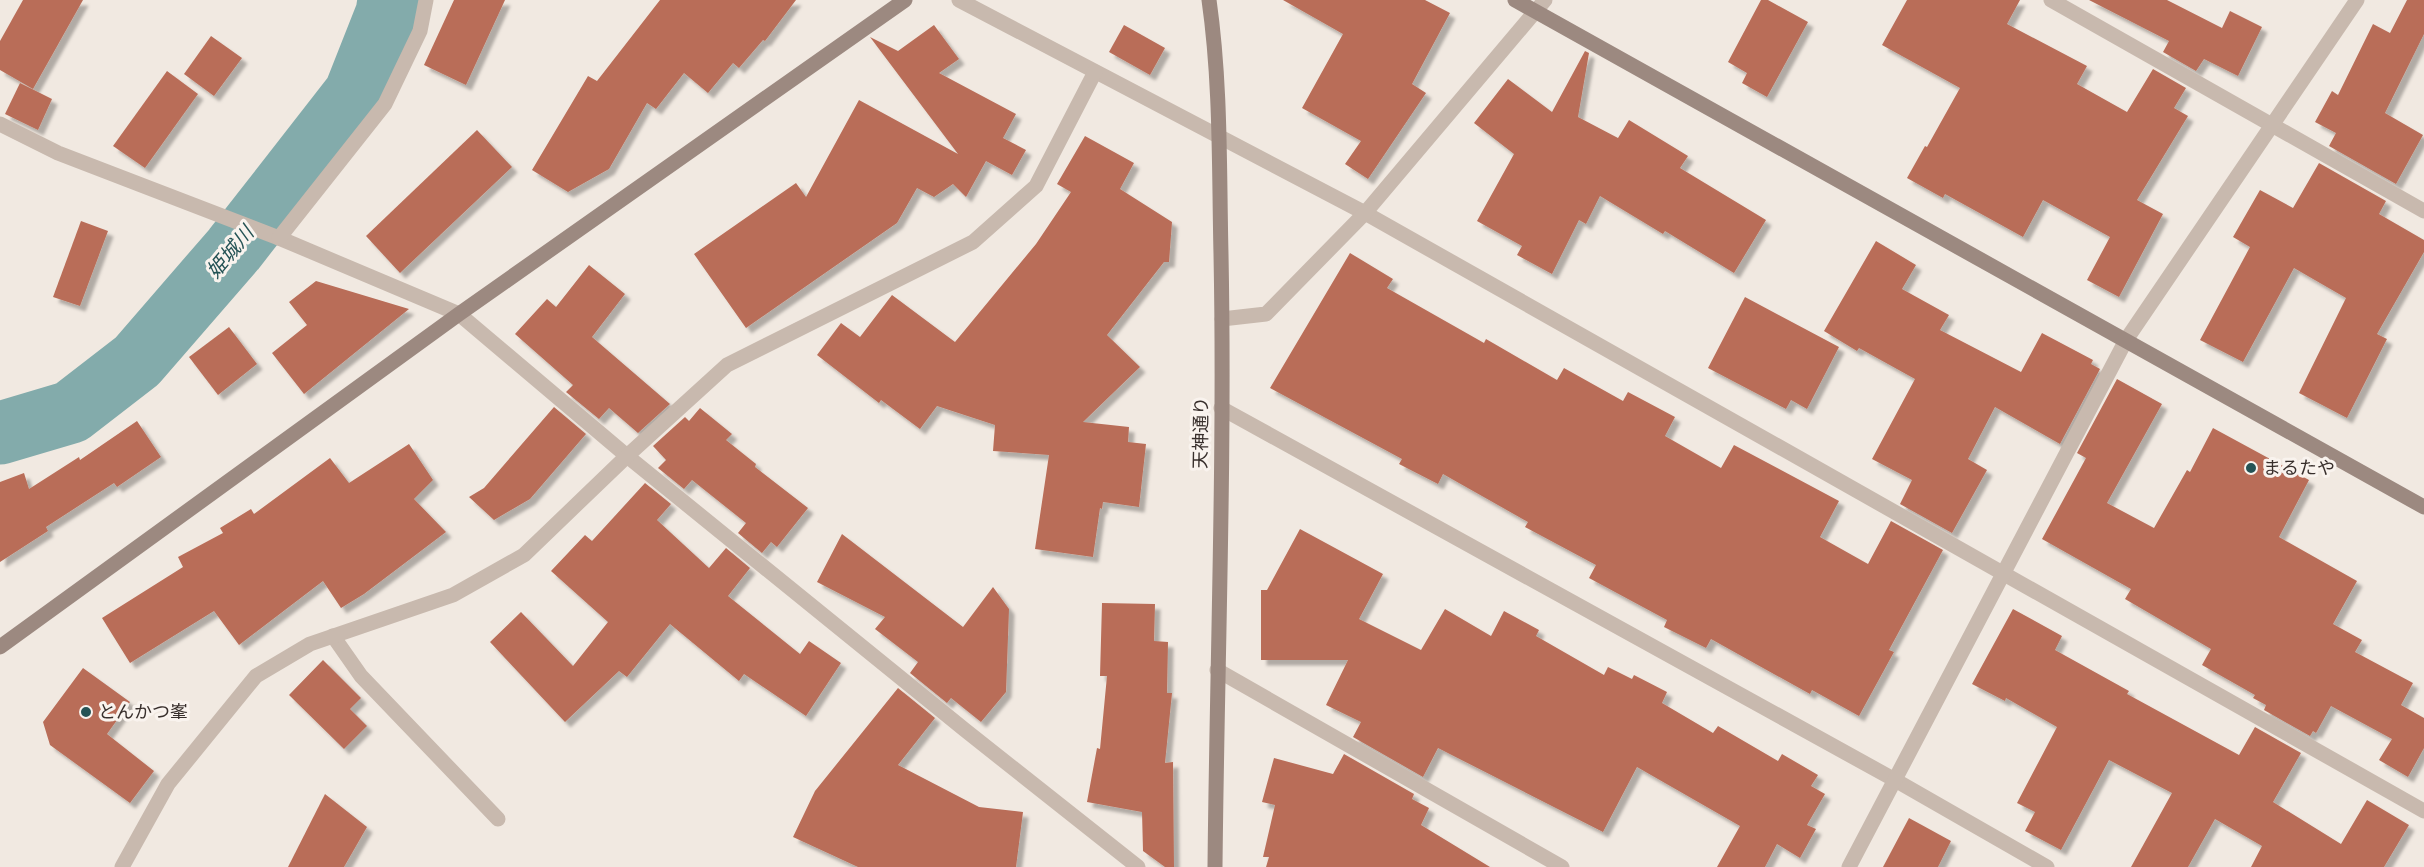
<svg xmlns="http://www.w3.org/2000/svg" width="2424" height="867" viewBox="0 0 2424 867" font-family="'PT Sans Narrow','Noto Sans JP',sans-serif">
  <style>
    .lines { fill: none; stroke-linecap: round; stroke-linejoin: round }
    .river { stroke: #83abab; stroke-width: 63 }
    .building { fill: #b96d58; filter: url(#shadow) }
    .street { stroke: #c8b9ae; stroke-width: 15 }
    .secondary { stroke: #9c8980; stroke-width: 15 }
    .poi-dot { fill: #255355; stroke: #f9f3ee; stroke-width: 2 }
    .labels { text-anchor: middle; stroke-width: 6; stroke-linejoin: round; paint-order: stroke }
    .street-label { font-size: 18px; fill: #382f2c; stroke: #f9f3ee }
    .poi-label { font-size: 18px; fill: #382f2c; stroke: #f9f3ee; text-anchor: start }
    .water-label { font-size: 20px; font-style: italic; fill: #255355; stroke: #f9f3ee }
  </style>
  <defs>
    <filter id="shadow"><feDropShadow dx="5.5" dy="5.5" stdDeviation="1.5" flood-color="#0004"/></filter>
  </defs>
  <rect width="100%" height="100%" fill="#f1e9e1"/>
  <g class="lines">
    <!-- river -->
    <path class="river" d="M 0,433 L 71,412 L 137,361 L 234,249 L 355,94 L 387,13 L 389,0"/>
  </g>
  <!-- building -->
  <g class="building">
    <path d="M 23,0 L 83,0 L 33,89 L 0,70 L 0,41 Z"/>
    <path d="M 454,0 L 505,0 L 466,85 L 424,65 Z"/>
    <path d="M 660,0 L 796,0 L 765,41 L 763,40 L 739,68 L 733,63 L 708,93 L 684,73 L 656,109 L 647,103 L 609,169 L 568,192 L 532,170 L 588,76 L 597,81 Z"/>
    <path d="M 1283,0 L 1425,0 L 1450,13 L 1412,84 L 1426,93 L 1368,179 L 1345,164 L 1361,141 L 1302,108 L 1343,34 Z"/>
    <path d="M 1761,0 L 1768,0 L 1808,22 L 1767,97 L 1742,83 L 1747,73 L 1728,62 Z"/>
    <path d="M 1907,0 L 2020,0 L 2007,24 L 2087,66 L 2077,84 L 2127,112 L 2153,69 L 2186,88 L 2174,108 L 2188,116 L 2137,200 L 2163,214 L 2119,297 L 2087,280 L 2110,237 L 2043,200 L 2023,237 L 1945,194 L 1943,198 L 1907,178 L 1925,146 L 1927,147 L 1960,88 L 1882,45 Z"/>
    <path d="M 2089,0 L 2167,0 L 2222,28 L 2230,11 L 2262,27 L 2238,76 L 2204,59 L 2196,71 L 2163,52 L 2169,41 Z"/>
    <path d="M 2407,0 L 2424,0 L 2424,34 L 2385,113 L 2423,135 L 2396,184 L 2329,146 L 2336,133 L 2315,122 L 2332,91 L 2338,95 L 2373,24 L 2390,33 Z"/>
    <path d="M 934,25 L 959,59 L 939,73 L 1016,114 L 1003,138 L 1026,150 L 1012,175 L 986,161 L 966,197 L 953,184 L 934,197 L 917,188 L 897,223 L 746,328 L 694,254 L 796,183 L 806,197 L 859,100 L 958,154 L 870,37 L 898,51 Z"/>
    <path d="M 1124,25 L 1165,48 L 1150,75 L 1109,52 Z"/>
    <path d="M 211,36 L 242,58 L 214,96 L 184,74 Z"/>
    <path d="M 1585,51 L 1589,53 L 1578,117 L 1618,138 L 1629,120 L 1688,156 L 1680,168 L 1766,220 L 1734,273 L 1665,231 L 1663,234 L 1600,196 L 1586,224 L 1579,220 L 1552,274 L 1517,255 L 1522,246 L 1477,221 L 1514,154 L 1474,123 L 1508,79 L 1552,112 Z"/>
    <path d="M 167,71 L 198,94 L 145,168 L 113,146 Z"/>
    <path d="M 20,83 L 52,99 L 38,130 L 5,114 Z"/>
    <path d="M 477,130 L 512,167 L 400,273 L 366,236 Z"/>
    <path d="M 1085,136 L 1134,163 L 1120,189 L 1172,222 L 1169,262 L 1164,262 L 1107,335 L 1140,367 L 1083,422 L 1129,427 L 1128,442 L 1146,444 L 1139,507 L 1103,502 L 1102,509 L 1100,508 L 1093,557 L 1035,549 L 1049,455 L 993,451 L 995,425 L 937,406 L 920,429 L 881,400 L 879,403 L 817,355 L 841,323 L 860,337 L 892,295 L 955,342 L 1036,244 L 1071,192 L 1057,184 Z"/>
    <path d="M 2319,163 L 2386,201 L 2379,214 L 2424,240 L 2424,252 L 2377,334 L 2387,339 L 2347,418 L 2299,393 L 2346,298 L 2294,268 L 2243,362 L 2200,340 L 2250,247 L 2233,237 L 2260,190 L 2293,208 Z"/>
    <path d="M 81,221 L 108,231 L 80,306 L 53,297 Z"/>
    <path d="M 1876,241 L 1916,265 L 1902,289 L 1949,315 L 1940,330 L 2021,372 L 2042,333 L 2093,360 L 2091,364 L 2100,369 L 2060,444 L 1995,407 L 1968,459 L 1987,470 L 1952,533 L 1900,504 L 1912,480 L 1872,459 L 1915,379 L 1859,348 L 1857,351 L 1824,331 Z"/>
    <path d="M 1350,253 L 1393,279 L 1387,288 L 1484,343 L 1486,339 L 1557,380 L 1564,368 L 1623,401 L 1628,392 L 1675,417 L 1665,436 L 1721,468 L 1734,445 L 1839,501 L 1820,537 L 1868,564 L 1891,521 L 1943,550 L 1889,650 L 1894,652 L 1859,716 L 1812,690 L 1810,694 L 1711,639 L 1706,648 L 1664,627 L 1667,620 L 1589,578 L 1596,565 L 1525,527 L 1528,522 L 1443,474 L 1438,484 L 1399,464 L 1402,459 L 1270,388 Z"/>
    <path d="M 589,265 L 625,294 L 592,337 L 670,404 L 638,433 L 609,408 L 599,419 L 566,392 L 573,385 L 515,334 L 547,299 L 556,307 Z"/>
    <path d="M 316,281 L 409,309 L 304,394 L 272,353 L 307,325 L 289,302 Z"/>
    <path d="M 1745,297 L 1839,347 L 1807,409 L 1791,400 L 1786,409 L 1708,368 Z"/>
    <path d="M 229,327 L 257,364 L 218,395 L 189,357 Z"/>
    <path d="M 2117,379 L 2162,404 L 2107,503 L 2154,528 L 2187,470 L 2190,472 L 2213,428 L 2309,480 L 2279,537 L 2357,581 L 2333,624 L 2362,640 L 2355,652 L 2413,683 L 2401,705 L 2424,718 L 2424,748 L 2408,777 L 2379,760 L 2392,739 L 2331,706 L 2316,733 L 2313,731 L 2310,736 L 2264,710 L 2266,705 L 2253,698 L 2255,695 L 2202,665 L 2211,649 L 2125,599 L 2131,589 L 2042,539 L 2086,458 L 2077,453 Z"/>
    <path d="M 554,407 L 586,434 L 530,499 L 494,520 L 469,497 L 484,488 Z"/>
    <path d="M 700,408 L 732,434 L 726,440 L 756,464 L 755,467 L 808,508 L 777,547 L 771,542 L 762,553 L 738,533 L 746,523 L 692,480 L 684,489 L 658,468 L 666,460 L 653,446 L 685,417 L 689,421 Z"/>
    <path d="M 137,421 L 161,457 L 117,487 L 114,483 L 46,527 L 48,531 L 0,562 L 0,482 L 24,473 L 29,489 L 79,457 L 80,460 Z"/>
    <path d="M 409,444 L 433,480 L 414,499 L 446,532 L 364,594 L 341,608 L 323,581 L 239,645 L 214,611 L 130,663 L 102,618 L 183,567 L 178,557 L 223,533 L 220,528 L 251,509 L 254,514 L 330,458 L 349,483 Z"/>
    <path d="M 645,483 L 671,504 L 657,520 L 709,568 L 726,548 L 750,568 L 728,596 L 800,654 L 809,641 L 841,663 L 806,716 L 744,674 L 739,681 L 670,624 L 627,677 L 619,671 L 565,722 L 490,642 L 521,612 L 573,666 L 608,622 L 551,571 L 585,535 L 592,541 Z"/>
    <path d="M 1300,529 L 1383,574 L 1359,619 L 1421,650 L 1445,609 L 1491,636 L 1504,611 L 1539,630 L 1536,636 L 1604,675 L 1608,667 L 1632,679 L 1634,675 L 1667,692 L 1662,703 L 1713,733 L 1718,726 L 1778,761 L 1782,754 L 1818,775 L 1811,786 L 1825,794 L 1807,825 L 1816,829 L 1800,858 L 1777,844 L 1765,867 L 1717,867 L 1740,826 L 1637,767 L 1603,832 L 1438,748 L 1423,777 L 1353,737 L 1361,722 L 1326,705 L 1348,660 L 1261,660 L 1261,590 L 1267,590 Z"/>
    <path d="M 842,534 L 963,627 L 993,587 L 1009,609 L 1006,692 L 981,722 L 951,698 L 947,703 L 910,673 L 918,662 L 875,629 L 885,617 L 817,582 Z"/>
    <path d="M 1102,603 L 1155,604 L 1154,641 L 1168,642 L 1167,693 L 1172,693 L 1165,763 L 1173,762 L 1174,867 L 1165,867 L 1143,851 L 1142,812 L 1087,802 L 1097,748 L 1100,749 L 1107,676 L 1100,676 Z"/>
    <path d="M 2013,609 L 2062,636 L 2055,650 L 2129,691 L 2127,694 L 2239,755 L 2255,727 L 2301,753 L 2273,802 L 2341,844 L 2367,800 L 2409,825 L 2384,867 L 2251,867 L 2262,846 L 2215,819 L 2188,867 L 2131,867 L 2172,793 L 2109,760 L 2061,850 L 2025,831 L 2035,812 L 2017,803 L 2057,727 L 2006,698 L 2005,701 L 1972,684 Z"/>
    <path d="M 323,660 L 361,698 L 350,709 L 367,726 L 344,749 L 289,695 Z"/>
    <path d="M 83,668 L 130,702 L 107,734 L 154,771 L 130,803 L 50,745 L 43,722 Z"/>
    <path d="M 898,688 L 935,718 L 898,765 L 979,807 L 1023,812 L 1016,867 L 858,867 L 793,837 L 815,791 Z"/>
    <path d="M 1344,754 L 1414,794 L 1412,799 L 1429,808 L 1421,825 L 1490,867 L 1266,867 L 1269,857 L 1263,857 L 1275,805 L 1262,802 L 1274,758 L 1333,774 Z"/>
    <path d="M 325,794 L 367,827 L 344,867 L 288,867 Z"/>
    <path d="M 1909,818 L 1951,841 L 1938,867 L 1883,867 Z"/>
  </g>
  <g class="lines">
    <!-- street -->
    <g class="street">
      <path d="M 959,0 L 1365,213 L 2424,811"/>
      <path d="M 2051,0 L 2424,211"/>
      <path d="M 0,124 L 58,153 L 279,238 L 459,314 L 627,456 L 965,730 L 1138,867"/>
      <path d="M 279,238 L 385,104 L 420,31 L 426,0"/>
      <path d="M 1222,319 L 1266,314 L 1365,213 L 1545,0"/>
      <path d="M 1221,408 L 1895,780 L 2047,867"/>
      <path d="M 333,636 L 361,676 L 498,819"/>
      <path d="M 1217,670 L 1562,867"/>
      <path d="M 122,867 L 168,784 L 256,676 L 310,644 L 453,595 L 524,555 L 627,456 L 727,365 L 973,242 L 1036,186 L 1095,72"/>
      <path d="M 1849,867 L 2126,340 L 2357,0"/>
    </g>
    <!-- secondary -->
    <g class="secondary">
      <path d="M 1209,0 C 1221,84 1219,170 1221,254 C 1225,458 1217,663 1215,867"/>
      <path d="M 1515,0 L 2424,507"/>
      <path d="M 0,647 L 459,314 L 905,0"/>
    </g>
  </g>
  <!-- markers -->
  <g class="poi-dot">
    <circle cx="2251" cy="468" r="6"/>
    <circle cx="86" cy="712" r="6"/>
  </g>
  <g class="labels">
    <!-- street labels -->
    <g class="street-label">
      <text transform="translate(1201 433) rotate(-89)" y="6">天神通り</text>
    </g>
    <!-- poi labels -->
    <g class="poi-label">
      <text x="2263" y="474">まるたや</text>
      <text x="98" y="718">とんかつ峯</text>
    </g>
    <!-- water labels -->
    <g class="water-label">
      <text transform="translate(230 252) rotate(-50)" y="7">姫城川</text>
    </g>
  </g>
</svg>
